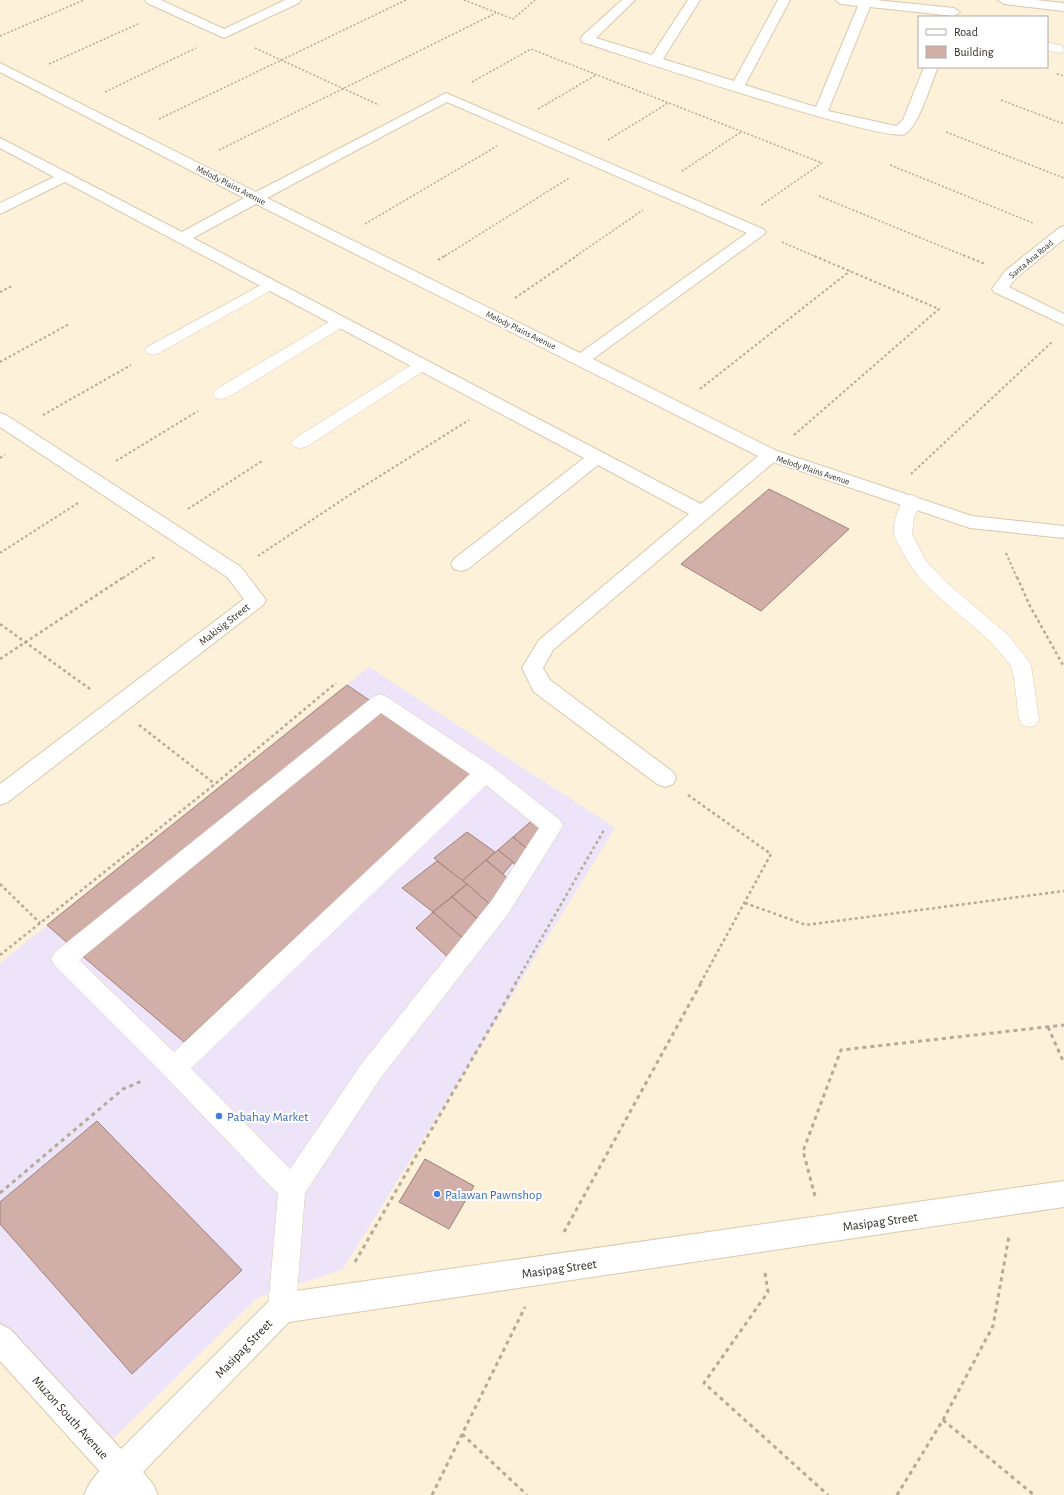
<svg xmlns="http://www.w3.org/2000/svg" width="1064" height="1495" viewBox="0 0 1064 1495" font-family="'Alegreya Sans',sans-serif">
  <style>
    .commercial { fill: #ede4fa }
    .building { fill: #d1afa8; stroke: #9f7f78 }
    .lines { fill: none; stroke-linecap: round; stroke-linejoin: round }
    .service-casing { stroke: #d8c9ad; stroke-width: 1 }
    .minor-casing { stroke: #d8c9ad; stroke-width: 2 }
    .tertiary-casing { stroke: #d8c9ad; stroke-width: 2 }
    .path-far3 { stroke: #b4aa97; stroke-width: 1.5; stroke-dasharray: 2 2; stroke-linecap: butt }
    .path-far2 { stroke: #b4aa97; stroke-width: 2; stroke-dasharray: 2.5 2.5; stroke-linecap: butt }
    .path-far1 { stroke: #b4aa97; stroke-width: 2.5; stroke-dasharray: 3 3; stroke-linecap: butt }
    .path { stroke: #b4aa97; stroke-width: 3; stroke-dasharray: 4 4; stroke-linecap: butt }
    .service { fill: #fff; fill-rule: evenodd }
    .minor { fill: #fff; fill-rule: evenodd }
    .tertiary { fill: #fff; fill-rule: evenodd }
    .shop-dot { fill: #3f7fe0; stroke: #fff; stroke-width: 1.5 }
    .labels { text-anchor: middle; stroke-width: 4; stroke-linejoin: round; paint-order: stroke }
    .far-street-label { font-size: 9px; fill: #312c21; stroke: #fff }
    .street-label { font-size: 11px; fill: #312c21; stroke: #fff }
    .near-shop-label { font-size: 13px; fill: #366cbe; stroke: #fff; text-anchor: start }
    .near-street-label { font-size: 13px; fill: #312c21; stroke: #fff }
  </style>
  <rect width="100%" height="100%" fill="#fef1da"/>
  <!-- commercial -->
  <path class="commercial" d="M 369,667 L 615,828 L 343,1269 L 257,1298 L 109,1443 L 0,1339 L 0,963 Z"/>
  <!-- building -->
  <g class="building">
    <path d="M 769,489 L 849,529 L 761,611 L 681,564 Z"/>
    <path d="M 347,685 L 372,702 L 71,946 L 47,925 Z"/>
    <path d="M 375,709 L 471,774 L 184,1042 L 80,954 Z"/>
    <path d="M 536,817 L 543,831 L 531,852 L 513,837 Z"/>
    <path d="M 467,832 L 495,852 L 462,881 L 434,858 Z"/>
    <path d="M 513,837 L 531,852 L 519,868 L 498,850 Z"/>
    <path d="M 498,850 L 513,862 L 503,874 L 486,860 Z"/>
    <path d="M 486,860 L 511,881 L 493,907 L 462,881 Z"/>
    <path d="M 437,861 L 467,884 L 433,912 L 402,888 Z"/>
    <path d="M 467,884 L 493,907 L 481,922 L 452,897 Z"/>
    <path d="M 452,897 L 481,922 L 466,941 L 433,912 Z"/>
    <path d="M 433,912 L 466,941 L 451,960 L 416,928 Z"/>
    <path d="M 97,1121 L 242,1270 L 132,1374 L 0,1224 L 0,1202 Z"/>
    <path d="M 425,1159 L 474,1186 L 449,1229 L 399,1202 Z"/>
  </g>
  <g class="lines">
    <defs>
      <g id="service">
        <path d="M 1047,42 L 1063,46 L 1064,51 L 1059,53 L 1047,50 Z"/>
        <path d="M 270,280 L 275,282 L 278,285 L 275,288 L 159,353 L 153,355 L 147,353 L 145,350 L 147,347 Z"/>
        <path d="M 340,317 L 346,319 L 348,322 L 346,325 L 227,398 L 221,399 L 215,398 L 213,394 L 215,390 L 334,319 Z"/>
        <path d="M 422,360 L 428,362 L 430,365 L 428,368 L 306,447 L 300,448 L 294,447 L 291,443 L 294,439 L 416,362 Z"/>
        <path d="M 911,495 L 917,497 L 920,501 L 914,519 L 912,534 L 926,561 L 946,582 L 1008,635 L 1028,660 L 1031,665 L 1039,719 L 1036,725 L 1029,727 L 1022,725 L 1019,719 C 1017,708 1015,672 1010,665 C 980,621 926,600 902,551 C 900,546 895,540 894,534 C 892,524 899,506 905,497 Z"/>
        <path d="M 380,694 L 387,697 L 493,767 L 560,820 L 563,826 L 508,914 L 380,1079 L 305,1193 L 296,1308 L 292,1318 L 282,1322 L 272,1318 L 268,1308 L 278,1194 L 165,1076 L 55,966 L 51,959 L 55,952 L 373,697 ZM 381,713 L 470,774 L 174,1052 L 79,960 ZM 486,785 L 539,828 L 492,900 L 362,1063 L 290,1169 L 191,1068 Z"/>
      </g>
      <g id="minor">
        <path d="M 145,0 L 161,0 L 224,29 L 285,0 L 301,0 L 299,3 L 224,38 L 147,3 Z"/>
        <path d="M 622,0 L 635,0 L 596,38 L 652,55 L 688,0 L 700,0 L 663,59 L 734,81 L 778,0 L 790,0 L 745,85 L 816,107 L 858,6 L 841,4 L 835,0 L 876,0 L 954,8 L 960,12 L 954,16 L 870,7 L 828,111 L 896,126 L 903,120 L 924,67 L 938,67 C 931,83 919,126 905,134 C 886,144 620,54 582,42 L 581,39 L 582,36 Z"/>
        <path d="M 998,0 L 1036,0 L 1064,3 L 1064,11 L 1004,4 Z"/>
        <path d="M 0,63 L 256,192 L 446,93 L 763,229 L 766,232 L 763,235 L 593,359 L 777,451 L 972,516 L 1064,526 L 1064,538 L 970,528 L 774,462 L 553,650 L 543,668 L 550,680 L 673,772 L 676,778 L 673,784 L 665,787 L 657,784 L 534,692 L 522,668 L 539,640 L 689,514 L 598,465 L 468,569 L 461,571 L 454,569 L 451,564 L 454,559 L 584,458 L 65,182 L 0,214 L 0,203 L 54,177 L 0,148 L 0,138 L 182,232 L 244,198 L 0,72 ZM 447,102 L 747,233 L 580,353 L 267,198 ZM 256,204 L 758,456 L 701,504 L 193,238 Z"/>
        <path d="M 1064,226 L 1064,239 L 1017,277 L 1009,287 L 1064,314 L 1064,325 L 994,292 L 992,289 L 1005,271 L 1059,228 Z"/>
        <path d="M 0,413 L 6,415 L 241,567 L 266,600 L 263,605 L 8,802 L 0,805 L 0,784 L 244,599 L 227,577 L 0,427 Z"/>
        <path d="M 121,1456 L 132,1461 L 137,1472 L 132,1483 L 121,1495 L 84,1495 C 91,1478 104,1463 121,1456 Z"/>
      </g>
      <path id="tertiary" d="M 1064,1181 L 1064,1207 L 289,1322 L 143,1472 L 153,1484 L 158,1495 L 121,1495 L 0,1361 L 0,1324 L 10,1329 L 121,1449 L 272,1298 L 282,1293 Z"/>
    </defs>
    <!-- service casing -->
    <use href="#service" class="service-casing"/>
    <!-- minor casing -->
    <use href="#minor" class="minor-casing"/>
    <!-- tertiary casing -->
    <use href="#tertiary" class="tertiary-casing"/>
    <!-- path-far3 -->
    <g class="path-far3">
      <path d="M 464,0 L 513,19 L 535,0"/>
      <path d="M 0,36 L 84,0"/>
      <path d="M 255,48 L 379,105"/>
      <path d="M 49,64 L 140,23"/>
      <path d="M 1057,74 L 1064,76"/>
      <path d="M 472,82 L 531,49 L 822,163 L 760,206"/>
      <path d="M 105,92 L 196,48"/>
      <path d="M 1001,100 L 1064,124"/>
      <path d="M 538,109 L 596,75"/>
      <path d="M 159,119 L 406,0"/>
      <path d="M 946,132 L 1064,178"/>
      <path d="M 608,140 L 668,103"/>
      <path d="M 219,150 L 496,13"/>
      <path d="M 890,165 L 1033,223"/>
      <path d="M 682,171 L 741,132"/>
      <path d="M 819,196 L 965,256"/>
      <path d="M 365,224 L 497,146"/>
      <path d="M 782,242 L 814,256"/>
      <path d="M 445,256 L 569,178"/>
      <path d="M 576,256 L 643,210"/>
    </g>
    <!-- path-far2 -->
    <g class="path-far2">
      <path d="M 963,255 L 985,264"/>
      <path d="M 438,260 L 446,255"/>
      <path d="M 0,292 L 12,286"/>
      <path d="M 515,298 L 578,255"/>
      <path d="M 0,362 L 69,324"/>
      <path d="M 700,389 L 850,271"/>
      <path d="M 43,415 L 131,365"/>
      <path d="M 794,435 L 939,309 L 812,255"/>
      <path d="M 0,458 L 5,455"/>
      <path d="M 116,461 L 198,411"/>
      <path d="M 911,474 L 1052,342"/>
      <path d="M 188,509 L 262,461"/>
      <path d="M 0,553 L 78,503"/>
      <path d="M 1006,553 L 1017,578"/>
      <path d="M 258,556 L 348,496 L 469,420"/>
      <path d="M 123,578 L 156,556"/>
    </g>
    <!-- path-far1 -->
    <g class="path-far1">
      <path d="M 1017,577 L 1030,606 L 1064,667"/>
      <path d="M 0,624 L 90,689"/>
      <path d="M 0,659 L 124,577"/>
      <path d="M 139,725 L 215,784"/>
      <path d="M 688,795 L 771,854 L 700,984"/>
      <path d="M 0,884 L 40,923"/>
      <path d="M 745,903 L 806,925 L 1064,891"/>
      <path d="M 0,955 L 215,784 L 336,683"/>
      <path d="M 515,984 L 604,830"/>
    </g>
    <!-- path -->
    <g class="path">
      <path d="M 1048,1027 L 1064,1063"/>
      <path d="M 0,1193 L 123,1089 L 142,1081"/>
      <path d="M 815,1196 L 803,1151 L 841,1050 L 1064,1025"/>
      <path d="M 564,1232 L 701,983"/>
      <path d="M 355,1262 L 516,983"/>
      <path d="M 765,1273 L 768,1292 L 704,1383 L 828,1495"/>
      <path d="M 943,1420 L 1034,1495"/>
      <path d="M 462,1434 L 527,1495"/>
      <path d="M 432,1495 L 525,1307"/>
      <path d="M 897,1495 L 943,1420 L 993,1326 L 1009,1236"/>
    </g>
    <!-- service -->
    <use href="#service" class="service"/>
    <!-- minor -->
    <use href="#minor" class="minor"/>
    <!-- tertiary -->
    <use href="#tertiary" class="tertiary"/>
  </g>
  <!-- markers -->
  <g class="shop-dot">
    <circle cx="219" cy="1116" r="4"/>
    <circle cx="437" cy="1194" r="4"/>
  </g>
  <g class="labels">
    <!-- far-street labels -->
    <g class="far-street-label">
      <text transform="translate(231 185) rotate(27)" y="3">Melody Plains Avenue</text>
      <text transform="translate(1031 259) rotate(-40)" y="3">Santa Ana Road</text>
      <text transform="translate(521 330) rotate(26)" y="3">Melody Plains Avenue</text>
      <text transform="translate(813 470) rotate(18)" y="3">Melody Plains Avenue</text>
    </g>
    <!-- street labels -->
    <g class="street-label">
      <text transform="translate(224 624) rotate(-38)" y="4">Makisig Street</text>
    </g>
    <!-- near-shop labels -->
    <g class="near-shop-label">
      <text x="227" y="1121">Pabahay Market</text>
      <text x="445" y="1199">Palawan Pawnshop</text>
    </g>
    <!-- near-street labels -->
    <g class="near-street-label">
      <text transform="translate(880 1221) rotate(-8)" y="5">Masipag Street</text>
      <text transform="translate(559 1268) rotate(-8)" y="5">Masipag Street</text>
      <text transform="translate(243 1348) rotate(-46)" y="5">Masipag Street</text>
      <text transform="translate(71 1417) rotate(48)" y="5">Muzon South Avenue</text>
    </g>
  </g>
  <!-- legend -->
  <rect x="918" y="16" width="130" height="52" fill="#ffffff" stroke="#adaba6"/>
  <rect x="926" y="29" width="20" height="6" fill="#ffffff" stroke="#adaba6"/>
  <text x="954" y="36" font-size="12" fill="#312c21">Road</text>
  <rect x="926" y="46" width="20" height="12" fill="#d1afa8" stroke="#adaba6"/>
  <text x="954" y="56" font-size="12" fill="#312c21">Building</text>
</svg>
